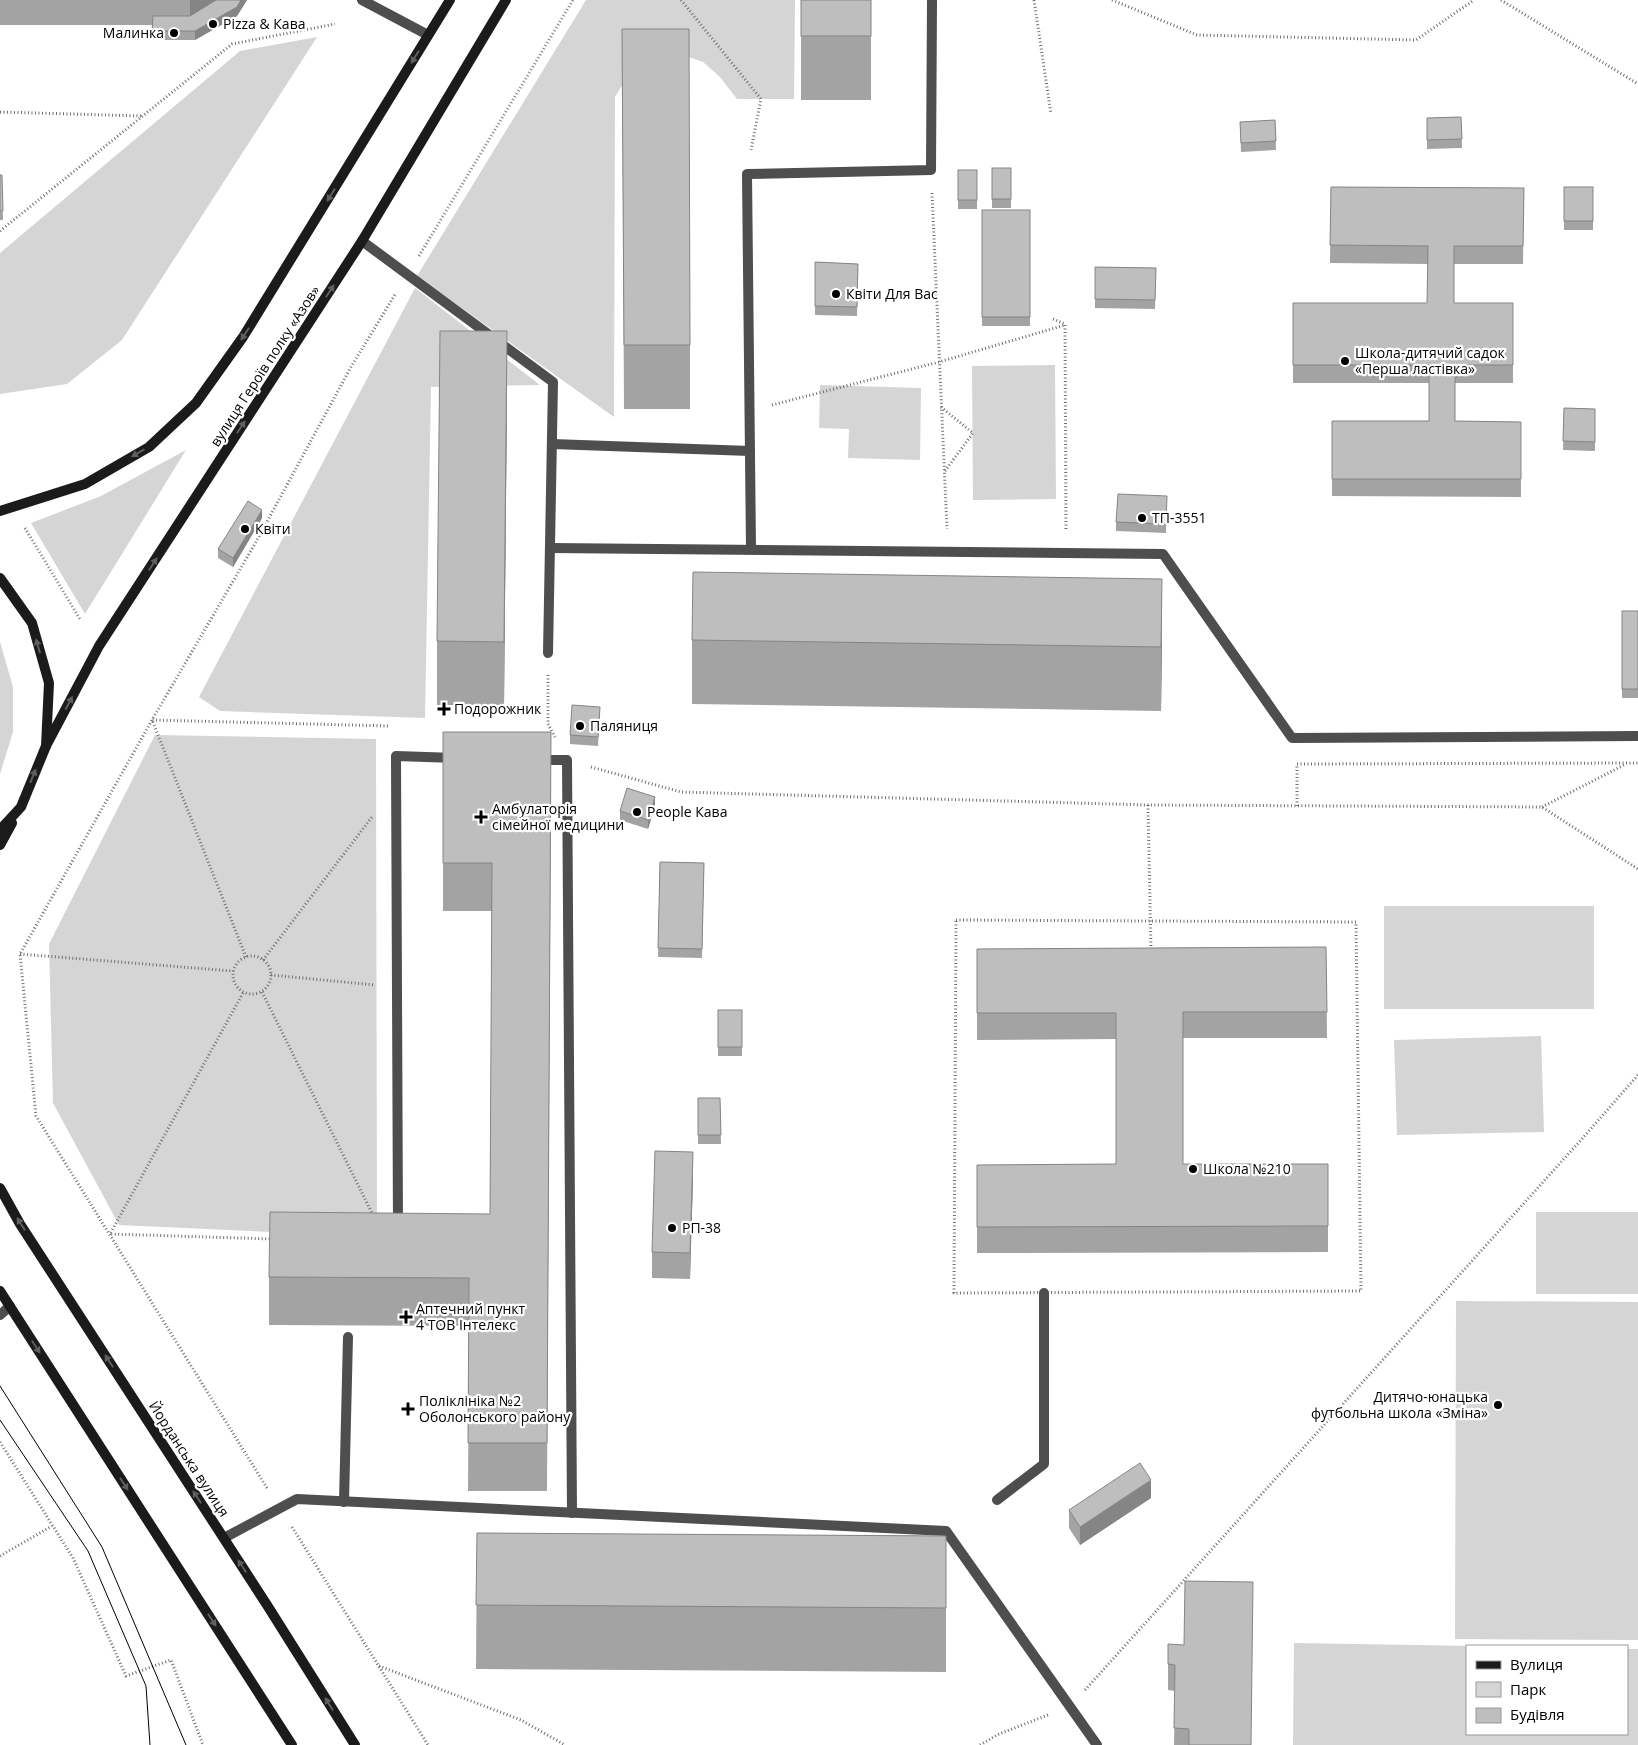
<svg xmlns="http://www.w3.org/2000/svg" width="1638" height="1745" viewBox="0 0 1638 1745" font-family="'Open Sans',sans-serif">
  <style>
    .green { fill: #d5d5d5 }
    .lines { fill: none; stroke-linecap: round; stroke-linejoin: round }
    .path { stroke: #707070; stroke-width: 3; stroke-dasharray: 1 2.5; stroke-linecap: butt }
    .lane { stroke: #4e4e4e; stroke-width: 10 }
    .secondary { stroke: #1b1b1b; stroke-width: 10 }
    .tram { stroke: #000; stroke-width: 1 }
    .wall { fill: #a3a3a3 }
    .shaded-wall { fill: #858585 }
    .building { fill: #bebebe; stroke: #858585 }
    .oneway { fill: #5f5f5f }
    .poi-dot { fill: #000; stroke: #fff; stroke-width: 2 }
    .labels { text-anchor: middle; stroke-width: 4.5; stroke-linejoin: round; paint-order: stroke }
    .poi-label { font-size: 14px; fill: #000; stroke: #fff; text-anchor: start }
    .street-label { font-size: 14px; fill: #000; stroke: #fff }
  </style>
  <rect width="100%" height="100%" fill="#fff"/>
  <!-- green -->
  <g class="green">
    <path d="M 586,0 L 795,0 L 794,99 L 737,99 L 720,77 L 703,62 L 680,54 L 626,79 L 615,97 L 614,417 L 417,276 Z"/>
    <path d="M 317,37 L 122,340 L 67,384 L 0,394 L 0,253 L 240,51 Z"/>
    <path d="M 415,288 L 540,385 L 431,387 L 425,718 L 220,711 L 199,697 Z"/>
    <path d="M 1055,365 L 1056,499 L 973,500 L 972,366 Z"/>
    <path d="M 820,385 L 921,388 L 920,460 L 848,458 L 849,429 L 819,428 Z"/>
    <path d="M 186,450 L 85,614 L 31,523 L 101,496 Z"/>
    <path d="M 0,642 L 13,687 L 13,732 L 0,774 Z"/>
    <path d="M 155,735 L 376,739 L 377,1237 L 119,1225 L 53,1103 L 49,944 Z"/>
    <rect x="1384" y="906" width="210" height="103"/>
    <path d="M 1541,1036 L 1544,1132 L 1397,1135 L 1394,1040 Z"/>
    <rect x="1536" y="1212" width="102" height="82"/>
    <path d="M 1456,1301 L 1638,1302 L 1638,1640 L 1455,1639 Z"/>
    <path d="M 1294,1643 L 1475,1646 L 1467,1646 L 1467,1734 L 1627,1734 L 1627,1649 L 1638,1649 L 1638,1745 L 1293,1745 Z"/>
  </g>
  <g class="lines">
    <!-- path -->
    <g class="path">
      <path d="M 681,0 L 761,99 L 751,150"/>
      <path d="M 1034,0 L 1051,114"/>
      <path d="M 1112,0 L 1197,35 L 1416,40 L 1474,0"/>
      <path d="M 1501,0 L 1638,84"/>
      <path d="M 0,112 L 142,116"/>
      <path d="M 932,193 L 947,529"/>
      <path d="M 0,231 L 232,44 L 335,24"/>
      <path d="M 419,256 L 573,0"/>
      <path d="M 1053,319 L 1065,324"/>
      <path d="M 1065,325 L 1066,529"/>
      <path d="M 772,405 L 939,362 L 1065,325"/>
      <path d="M 941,407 L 973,433 L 945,471"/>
      <path d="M 25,528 L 81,621"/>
      <path d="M 548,675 L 548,724 L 555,737"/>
      <path d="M 591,767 L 681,792 L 1148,805 L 1542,807 L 1638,869"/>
      <path d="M 1148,805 L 1151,952"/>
      <path d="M 1297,806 L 1297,764 L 1638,763"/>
      <path d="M 1542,807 L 1626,764"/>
      <path d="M 956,920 L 1356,922 L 1361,1291 L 954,1293 Z"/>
      <path d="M 20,954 L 232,971"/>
      <circle cx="252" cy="975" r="19"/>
      <path d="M 246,957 L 152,720 L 389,726"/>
      <path d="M 263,960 L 372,817"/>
      <path d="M 271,975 L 375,985"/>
      <path d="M 262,992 L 373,1215"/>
      <path d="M 243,993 L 110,1234 L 273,1239"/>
      <path d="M 0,1442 L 73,1558 L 126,1676 L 171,1660 L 203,1745"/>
      <path d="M 267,1488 L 36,1116 L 20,954 L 152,720 L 256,542 L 351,367 L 396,293"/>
      <path d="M 292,1527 L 428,1745"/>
      <path d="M 0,1556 L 52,1526"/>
      <path d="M 379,1666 L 521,1720 L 565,1745"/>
      <path d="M 1085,1690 L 1581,1140 L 1638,1075"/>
      <path d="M 980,1745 L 999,1734 L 1048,1715"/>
    </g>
    <!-- lane -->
    <g class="lane">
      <path d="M 362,0 L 428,35"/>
      <path d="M 362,241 L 553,382 L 548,653"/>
      <path d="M 552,444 L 750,451"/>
      <path d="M 550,548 L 1163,554 L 1292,738 L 1638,736"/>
      <path d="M 751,549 L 747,174 L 931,170 L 932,0"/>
      <path d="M 538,760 L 567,760 L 572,1513"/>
      <path d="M 398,1227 L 396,756 L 456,758"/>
      <path d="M 0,1315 L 10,1306"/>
      <path d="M 997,1500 L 1044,1464 L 1044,1293"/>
      <path d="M 344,1502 L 348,1337"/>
      <path d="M 224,1538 L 297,1499 L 946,1531 L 1097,1745"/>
    </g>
    <!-- secondary -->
    <g class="secondary">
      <path d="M 0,511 L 85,484 L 149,447 L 196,403 L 243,337 L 450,0"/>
      <path d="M 0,578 L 32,623 L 49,683 L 46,746 L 21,807 L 0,830"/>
      <path d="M 46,746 L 99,646 L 362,241 L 506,0"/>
      <path d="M 0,845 L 12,823"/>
      <path d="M 0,1188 L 20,1224 L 267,1605 L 355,1745"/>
      <path d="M 0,1291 L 292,1745"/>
    </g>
    <!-- tram -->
    <g class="tram">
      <path d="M 0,1386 L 102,1547 L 186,1745"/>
      <path d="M 0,1420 L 88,1551 L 146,1686 L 150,1745"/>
    </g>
  </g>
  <!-- wall -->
  <g class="wall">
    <path d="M 0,0 L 247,0 L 237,16 L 195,40 L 152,40 L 152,25 L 0,25 Z"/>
    <rect x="801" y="0" width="70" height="100"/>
    <path d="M 622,29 L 690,345 L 690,409 L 624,409 Z"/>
    <path d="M 1461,117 L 1462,148 L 1427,149 L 1427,118 Z"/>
    <path d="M 1275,120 L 1276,150 L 1241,152 L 1240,122 Z"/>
    <rect x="992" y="168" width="19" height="40"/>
    <rect x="958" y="170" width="19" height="39"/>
    <path d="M 0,175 L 2,175 L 3,220 L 0,220 Z"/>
    <path d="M 1331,187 L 1524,188 L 1523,264 L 1454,264 L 1454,303 L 1513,303 L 1513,383 L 1455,383 L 1455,421 L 1521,422 L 1521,497 L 1332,496 L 1332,421 L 1429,421 L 1429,383 L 1293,383 L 1293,303 L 1427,303 L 1428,264 L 1330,263 Z"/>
    <rect x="1564" y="187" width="29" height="43"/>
    <rect x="982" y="210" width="48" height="116"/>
    <path d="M 815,262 L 858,264 L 857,316 L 815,315 Z"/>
    <path d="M 1095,267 L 1156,268 L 1155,309 L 1095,308 Z"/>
    <path d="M 507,395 L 504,705 L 437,705 L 437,641 Z"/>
    <path d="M 1564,408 L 1595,409 L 1595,451 L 1563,450 Z"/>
    <path d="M 1167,505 L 1166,533 L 1116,531 L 1116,522 Z"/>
    <path d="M 262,518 L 233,567 L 218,558 L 218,549 Z"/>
    <rect x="1622" y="611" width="16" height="87"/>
    <path d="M 692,640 L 1162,643 L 1161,711 L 692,704 Z"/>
    <path d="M 600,716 L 598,746 L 570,744 L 570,735 Z"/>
    <path d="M 443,732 L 551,780 L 547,1491 L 468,1491 L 469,1326 L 269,1325 L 269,1277 L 490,1214 L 492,911 L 443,911 Z"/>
    <path d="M 655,806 L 648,829 L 620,820 L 620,811 Z"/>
    <path d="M 660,862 L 704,863 L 702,958 L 658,957 Z"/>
    <path d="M 1326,947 L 1327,1038 L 1183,1038 L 1183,1164 L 1328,1164 L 1328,1252 L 977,1253 L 977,1165 L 1116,1164 L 1116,1039 L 977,1040 L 977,949 Z"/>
    <rect x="718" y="1010" width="24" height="46"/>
    <path d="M 698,1098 L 720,1098 L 721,1144 L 698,1144 Z"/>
    <path d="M 693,1178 L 690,1279 L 652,1278 L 652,1252 Z"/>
    <path d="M 1151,1498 L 1080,1545 L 1069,1528 L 1069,1510 Z"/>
    <path d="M 477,1533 L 946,1536 L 946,1672 L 476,1669 Z"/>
    <path d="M 1168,1644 L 1251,1745 L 1174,1745 L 1175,1691 L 1168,1690 Z"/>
  </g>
  <!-- shaded-wall -->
  <g class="shaded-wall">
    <path d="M 190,0 L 226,0 L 190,25 Z"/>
    <path d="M 241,0 L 247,0 L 237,16 L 195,40 L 195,31 Z"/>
    <path d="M 507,331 L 507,395 L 504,705 L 504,642 Z"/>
    <path d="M 262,510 L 262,518 L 233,567 L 233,558 Z"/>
    <path d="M 1162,579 L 1162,643 L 1161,711 L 1161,647 Z"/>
    <path d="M 655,797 L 655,806 L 648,829 L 648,820 Z"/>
    <path d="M 693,1152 L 693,1178 L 690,1279 L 690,1253 Z"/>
    <path d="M 1151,1480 L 1151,1498 L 1080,1545 L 1080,1527 Z"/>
  </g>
  <!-- building -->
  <g class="building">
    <path d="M 216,0 L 241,0 L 237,7 L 195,31 L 152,31 L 153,16 L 190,16 Z"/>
    <rect x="801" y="0" width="70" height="36"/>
    <path d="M 622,29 L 689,29 L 690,345 L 624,345 Z"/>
    <path d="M 1461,117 L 1462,139 L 1427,140 L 1427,118 Z"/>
    <path d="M 1275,120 L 1276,141 L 1241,143 L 1240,122 Z"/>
    <rect x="992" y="168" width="19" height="31"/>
    <rect x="958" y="170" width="19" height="30"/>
    <path d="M 0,175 L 2,175 L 3,211 L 0,211 Z"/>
    <path d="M 1331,187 L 1524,188 L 1523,246 L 1454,246 L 1454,303 L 1513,303 L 1513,365 L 1455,365 L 1455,421 L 1521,422 L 1521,479 L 1332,479 L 1332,421 L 1429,421 L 1429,365 L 1293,365 L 1293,303 L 1427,303 L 1428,246 L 1330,245 Z"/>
    <rect x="1564" y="187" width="29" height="34"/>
    <rect x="982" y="210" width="48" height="107"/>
    <path d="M 815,262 L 858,264 L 857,307 L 815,306 Z"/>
    <path d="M 1095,267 L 1156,268 L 1155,300 L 1095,299 Z"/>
    <path d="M 440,331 L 507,331 L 504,642 L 437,641 Z"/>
    <path d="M 1564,408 L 1595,409 L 1595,442 L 1563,441 Z"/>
    <path d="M 1118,494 L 1167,496 L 1166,524 L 1116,522 Z"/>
    <path d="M 248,501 L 262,510 L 233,558 L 218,549 Z"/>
    <path d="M 693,572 L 1162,579 L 1161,647 L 692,640 Z"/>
    <rect x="1622" y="611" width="16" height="78"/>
    <path d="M 572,705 L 600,707 L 598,737 L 570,735 Z"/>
    <path d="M 443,732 L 551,732 L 547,1443 L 468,1443 L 469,1278 L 269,1277 L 270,1212 L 490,1214 L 492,863 L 443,863 Z"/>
    <path d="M 627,788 L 655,797 L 648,820 L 620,811 Z"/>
    <path d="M 660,862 L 704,863 L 702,949 L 658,948 Z"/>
    <path d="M 1326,947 L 1327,1012 L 1183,1012 L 1183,1164 L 1328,1164 L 1328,1226 L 977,1227 L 977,1165 L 1116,1164 L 1116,1013 L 977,1013 L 977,949 Z"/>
    <rect x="718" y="1010" width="24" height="37"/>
    <path d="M 698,1098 L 720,1098 L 721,1135 L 698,1135 Z"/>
    <path d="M 655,1151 L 693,1152 L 690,1253 L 652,1252 Z"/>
    <path d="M 1140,1463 L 1151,1480 L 1080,1527 L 1069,1510 Z"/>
    <path d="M 477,1533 L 946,1536 L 946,1608 L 476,1605 Z"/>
    <path d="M 1185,1581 L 1253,1582 L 1251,1745 L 1189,1745 L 1189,1729 L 1174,1728 L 1175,1665 L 1168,1664 L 1168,1644 L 1184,1645 Z"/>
  </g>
  <!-- one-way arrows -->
  <defs><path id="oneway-solid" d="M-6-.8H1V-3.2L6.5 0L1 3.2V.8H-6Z" transform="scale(1.25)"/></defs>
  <g class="oneway">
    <use href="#oneway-solid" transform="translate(415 57) rotate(122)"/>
    <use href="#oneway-solid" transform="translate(331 195) rotate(122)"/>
    <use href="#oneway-solid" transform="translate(330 291) rotate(-57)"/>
    <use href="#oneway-solid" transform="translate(245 334) rotate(123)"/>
    <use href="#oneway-solid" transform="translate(241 427) rotate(-57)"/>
    <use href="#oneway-solid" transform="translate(138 453) rotate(150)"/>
    <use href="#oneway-solid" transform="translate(153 564) rotate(-57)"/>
    <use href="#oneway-solid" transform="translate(38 646) rotate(-106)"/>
    <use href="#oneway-solid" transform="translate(69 703) rotate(-62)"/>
    <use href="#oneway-solid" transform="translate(33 776) rotate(-68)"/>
    <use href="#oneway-solid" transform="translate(21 1224) rotate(-122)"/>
    <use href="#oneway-solid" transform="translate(36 1347) rotate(57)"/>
    <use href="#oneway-solid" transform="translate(109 1361) rotate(-123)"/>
    <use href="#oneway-solid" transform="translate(124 1484) rotate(57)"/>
    <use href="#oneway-solid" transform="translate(197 1497) rotate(-123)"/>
    <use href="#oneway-solid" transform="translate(242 1566) rotate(-123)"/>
    <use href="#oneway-solid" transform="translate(212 1620) rotate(57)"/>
    <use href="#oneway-solid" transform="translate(329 1704) rotate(-122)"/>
  </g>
  <!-- markers -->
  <g class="poi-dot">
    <circle cx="213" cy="24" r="5"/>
    <circle cx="174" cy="33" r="5"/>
    <circle cx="836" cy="294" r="5"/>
    <circle cx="1345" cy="361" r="5"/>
    <circle cx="1142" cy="518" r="5"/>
    <circle cx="245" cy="529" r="5"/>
    <path d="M441.5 701.5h5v5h5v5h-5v5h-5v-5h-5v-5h5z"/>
    <circle cx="580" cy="726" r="5"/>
    <circle cx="637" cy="812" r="5"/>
    <path d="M478.5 809.5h5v5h5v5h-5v5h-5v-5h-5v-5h5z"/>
    <circle cx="1193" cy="1169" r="5"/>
    <circle cx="672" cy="1228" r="5"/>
    <path d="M403.5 1309.5h5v5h5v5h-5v5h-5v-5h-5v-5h5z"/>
    <circle cx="1498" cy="1405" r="5"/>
    <path d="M405.5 1401.5h5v5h5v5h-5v5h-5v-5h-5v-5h5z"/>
  </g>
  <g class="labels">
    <!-- poi labels -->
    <g class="poi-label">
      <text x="223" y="29">Pizza &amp; Кава</text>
      <text x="164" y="38" text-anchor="end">Малинка</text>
      <text x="846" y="299">Квіти Для Вас</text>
      <text x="1355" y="358">Школа-дитячий садок<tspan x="1355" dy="16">«Перша ластівка»</tspan></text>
      <text x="1152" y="523">ТП-3551</text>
      <text x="255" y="534">Квіти</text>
      <text x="454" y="714">Подорожник</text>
      <text x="590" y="731">Паляниця</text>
      <text x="492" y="814">Амбулаторія<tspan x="492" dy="16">сімейної медицини</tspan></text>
      <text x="647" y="817">People Кава</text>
      <text x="1203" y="1174">Школа №210</text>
      <text x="682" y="1233">РП-38</text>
      <text x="416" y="1314">Аптечний пункт<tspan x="416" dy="16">4 ТОВ Інтелекс</tspan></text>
      <text x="1488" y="1402" text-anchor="end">Дитячо-юнацька<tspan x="1488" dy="16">футбольна школа «Зміна»</tspan></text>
      <text x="419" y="1406">Поліклініка №2<tspan x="419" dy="16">Оболонського району</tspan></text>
    </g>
    <!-- street labels -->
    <g class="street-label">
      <text transform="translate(265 366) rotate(-57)" y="5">вулиця Героїв полку «Азов»</text>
      <text transform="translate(189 1459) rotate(57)" y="5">Йорданська вулиця</text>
    </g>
  </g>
  <!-- legend -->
  <rect x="1466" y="1645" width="162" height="90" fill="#ffffff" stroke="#999999"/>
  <rect x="1476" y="1661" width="25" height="8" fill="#1b1b1b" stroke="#999999"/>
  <text x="1510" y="1670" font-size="15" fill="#000000">Вулиця</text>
  <rect x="1476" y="1682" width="25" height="15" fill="#d5d5d5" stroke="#999999"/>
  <text x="1510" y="1695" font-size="15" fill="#000000">Парк</text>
  <rect x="1476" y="1708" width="25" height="15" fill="#bebebe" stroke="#999999"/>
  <text x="1510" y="1720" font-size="15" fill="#000000">Будівля</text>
</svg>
